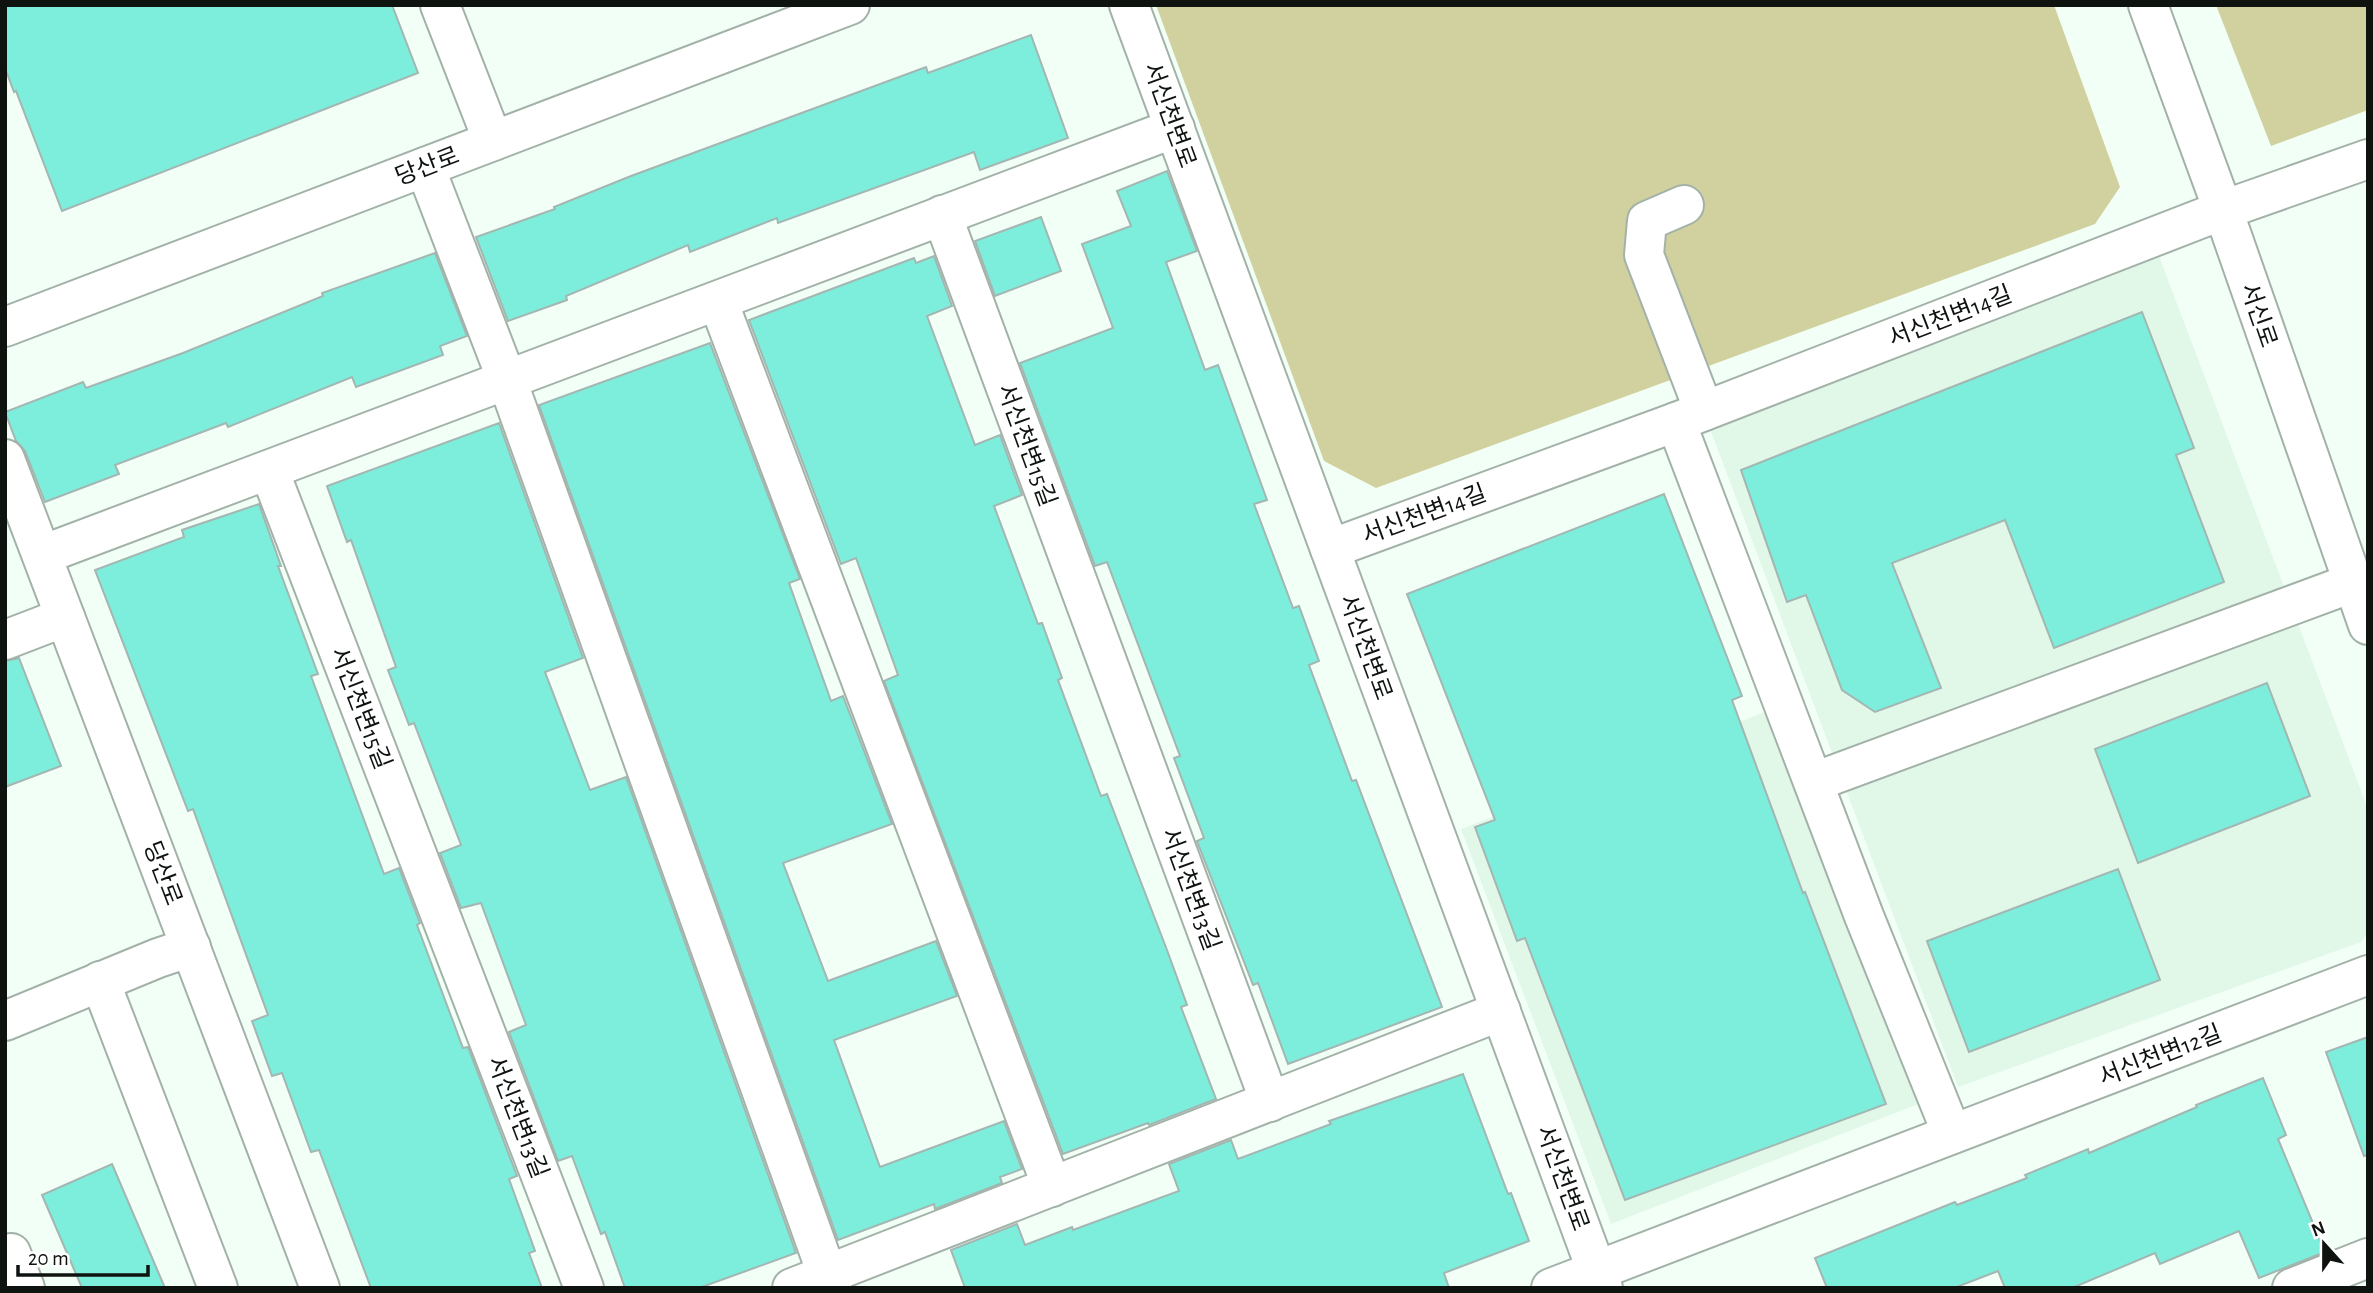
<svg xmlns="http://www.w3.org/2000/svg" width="2373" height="1293" viewBox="0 0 2373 1293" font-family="'Alegreya Sans','Noto Sans KR',sans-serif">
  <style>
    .built { fill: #e1f8e9 }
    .green { fill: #d1d19f }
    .building { fill: #7deedb; stroke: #a3b6b2; stroke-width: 2 }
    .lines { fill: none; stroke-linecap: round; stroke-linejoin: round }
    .minor-casing { stroke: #a3b2a8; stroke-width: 42 }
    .minor { stroke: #fff; stroke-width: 38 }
    .labels { text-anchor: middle; stroke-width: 5; stroke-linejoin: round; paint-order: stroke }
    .street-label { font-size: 24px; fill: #0e1310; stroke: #fff }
  </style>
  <rect width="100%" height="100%" fill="#f2fff6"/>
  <!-- built -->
  <g class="built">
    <path d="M 2156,248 L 2368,809 L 2368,933 L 2361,942 L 1958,1087 L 1710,429 Z"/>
    <path d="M 1770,710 L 1921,1103 L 1611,1224 L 1461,829 Z"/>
  </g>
  <!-- green -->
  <g class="green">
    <path d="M 1156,5 L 2054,5 L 2120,187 L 2095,224 L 1376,488 L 1324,461 Z"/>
    <path d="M 2216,5 L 2368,5 L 2368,110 L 2271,146 Z"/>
  </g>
  <!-- building -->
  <g class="building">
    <path d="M 5,5 L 392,5 L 418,73 L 62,211 L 16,91 L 14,92 L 5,68 Z"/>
    <path d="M 1031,35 L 1068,138 L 980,170 L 974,152 L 778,223 L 777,218 L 690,252 L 688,245 L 566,296 L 567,300 L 508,321 L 476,237 L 555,209 L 554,207 L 631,176 L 926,67 L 928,73 Z"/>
    <path d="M 1167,171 L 1197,251 L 1166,262 L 1205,370 L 1218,365 L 1267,500 L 1254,504 L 1293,608 L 1299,606 L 1319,661 L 1309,665 L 1352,781 L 1356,780 L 1442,1007 L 1288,1064 L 1258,983 L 1253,985 L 1197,841 L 1204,838 L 1174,758 L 1180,756 L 1107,562 L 1095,566 L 1020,363 L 1113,328 L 1082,244 L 1131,226 L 1117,191 Z"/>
    <path d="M 1041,217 L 1061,271 L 995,296 L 975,241 Z"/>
    <path d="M 435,253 L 467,336 L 440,346 L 443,355 L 356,387 L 352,377 L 228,427 L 226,423 L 115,465 L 119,474 L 45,502 L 25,451 L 16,441 L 5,412 L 83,382 L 86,388 L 183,353 L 323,296 L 322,293 Z"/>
    <path d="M 934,256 L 952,306 L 927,316 L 975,445 L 1000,435 L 1022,495 L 994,506 L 1038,624 L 1042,623 L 1062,678 L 1058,680 L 1101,796 L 1107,794 L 1167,950 L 1187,1005 L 1181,1007 L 1216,1099 L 1149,1125 L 1148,1123 L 1063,1154 L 884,681 L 898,675 L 856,558 L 841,564 L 749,320 L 914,258 L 916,263 Z"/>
    <path d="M 2142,312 L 2194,448 L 2176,455 L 2224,582 L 2054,648 L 2005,520 L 1892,563 L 1941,688 L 1875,712 L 1842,690 L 1806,595 L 1787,602 L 1741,470 Z"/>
    <path d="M 710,343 L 800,579 L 789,583 L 831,701 L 843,696 L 892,824 L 783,863 L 828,981 L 936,941 L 957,996 L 834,1040 L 880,1167 L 1004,1121 L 1022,1169 L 1000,1177 L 1002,1183 L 935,1209 L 934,1204 L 838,1240 L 539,405 Z"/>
    <path d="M 499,423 L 583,658 L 545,672 L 590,790 L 626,777 L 796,1253 L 699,1288 L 625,1288 L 605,1232 L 601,1234 L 572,1156 L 558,1161 L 509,1032 L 526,1025 L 481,903 L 461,908 L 440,853 L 461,845 L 414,723 L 409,725 L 388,670 L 396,667 L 351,540 L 347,542 L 327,486 Z"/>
    <path d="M 1664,494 L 1742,696 L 1732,700 L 1803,893 L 1805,892 L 1886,1104 L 1625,1200 L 1525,938 L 1517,941 L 1475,827 L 1495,820 L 1407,594 Z"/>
    <path d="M 259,504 L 281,566 L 278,566 L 318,674 L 311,676 L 384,874 L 399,868 L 420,923 L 417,925 L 463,1048 L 468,1047 L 517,1176 L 509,1179 L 535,1251 L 529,1253 L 542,1288 L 371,1288 L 319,1150 L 311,1152 L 282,1073 L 272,1076 L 252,1021 L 268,1015 L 193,809 L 188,811 L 95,570 L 184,537 L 182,530 Z"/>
    <path d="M 19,658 L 61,766 L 5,787 L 5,661 Z"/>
    <path d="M 2267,683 L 2310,796 L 2138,863 L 2095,749 Z"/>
    <path d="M 2118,869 L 2160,980 L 1969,1052 L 1927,941 Z"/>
    <path d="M 2368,1037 L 2368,1155 L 2364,1156 L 2326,1052 Z"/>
    <path d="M 1463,1074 L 1508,1194 L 1511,1193 L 1529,1241 L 1444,1273 L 1449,1288 L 965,1288 L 951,1250 L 1017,1224 L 1025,1245 L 1072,1227 L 1073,1230 L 1179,1191 L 1169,1164 L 1231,1140 L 1238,1159 L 1331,1124 L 1329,1121 Z"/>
    <path d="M 2263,1078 L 2286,1135 L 2278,1139 L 2325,1252 L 2259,1278 L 2239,1231 L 2160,1264 L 2155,1253 L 2072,1288 L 2005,1288 L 1998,1271 L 1954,1288 L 1827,1288 L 1815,1258 L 1955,1202 L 1957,1205 L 2027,1178 L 2025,1175 L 2088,1149 L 2089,1153 L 2197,1107 L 2196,1105 Z"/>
    <path d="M 112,1164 L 165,1288 L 82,1288 L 42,1195 Z"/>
  </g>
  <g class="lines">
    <defs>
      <g id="minor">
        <path d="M 440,5 L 493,141"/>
        <path d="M 1129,5 L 1603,1288"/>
        <path d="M 2148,5 L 2223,210 L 2368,625"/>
        <path d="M 425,167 L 507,380 L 832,1288"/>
        <path d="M 1684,205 L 1647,221 L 1644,255 L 1704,411"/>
        <path d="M 942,215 L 1270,1102"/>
        <path d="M 718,301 L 1052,1187"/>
        <path d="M 5,327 L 850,5"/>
        <path d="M 1676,422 L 1864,916 L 1952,1134"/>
        <path d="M 5,459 L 320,1288"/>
        <path d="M 269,470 L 584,1288"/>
        <path d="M 1330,549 L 1676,422 L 2223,210 L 2368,159"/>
        <path d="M 42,555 L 1175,128"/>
        <path d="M 5,640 L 65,617"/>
        <path d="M 1814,782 L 2352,583"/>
        <path d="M 100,981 L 218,1288"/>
        <path d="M 5,1021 L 158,958 L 191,947"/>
        <path d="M 5,1255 L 11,1253 L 25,1288"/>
        <path d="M 792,1288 L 1501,1011"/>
        <path d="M 1551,1288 L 2368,975"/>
        <path d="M 2292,1288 L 2368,1258"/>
      </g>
    </defs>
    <!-- minor casing -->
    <use href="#minor" class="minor-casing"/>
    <!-- minor -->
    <use href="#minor" class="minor"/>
  </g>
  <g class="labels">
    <!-- street labels -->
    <g class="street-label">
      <text transform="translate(1170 115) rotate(70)" y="8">서신천변로</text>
      <text transform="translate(427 166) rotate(-21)" y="8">당산로</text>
      <text transform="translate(2259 315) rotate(71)" y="8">서신로</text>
      <text transform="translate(1950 316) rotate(-21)" y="8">서신천변14길</text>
      <text transform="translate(1027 445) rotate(70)" y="8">서신천변15길</text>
      <text transform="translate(1424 514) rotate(-20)" y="8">서신천변14길</text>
      <text transform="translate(1366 647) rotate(70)" y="8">서신천변로</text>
      <text transform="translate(361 708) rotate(69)" y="8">서신천변15길</text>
      <text transform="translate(163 873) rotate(69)" y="8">당산로</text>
      <text transform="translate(1191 889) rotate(70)" y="8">서신천변13길</text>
      <text transform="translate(2160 1055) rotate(-21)" y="8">서신천변12길</text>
      <text transform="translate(518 1117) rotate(69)" y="8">서신천변13길</text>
      <text transform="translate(1563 1178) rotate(70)" y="8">서신천변로</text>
    </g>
  </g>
  <!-- border -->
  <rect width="2373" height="1293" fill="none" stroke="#0e1310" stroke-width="14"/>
  <!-- north arrow -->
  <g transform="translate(2324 1244) rotate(339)" stroke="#ffffff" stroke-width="5" paint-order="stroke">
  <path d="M0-5L12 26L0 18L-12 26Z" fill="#0e1310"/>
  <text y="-10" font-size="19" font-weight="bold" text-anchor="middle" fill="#0e1310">N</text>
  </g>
  <!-- scale -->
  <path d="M18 1265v10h130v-10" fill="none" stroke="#0e1310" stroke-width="3.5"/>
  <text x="28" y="1265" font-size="21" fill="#0e1310" stroke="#ffffff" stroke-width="5" paint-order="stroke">20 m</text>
</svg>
